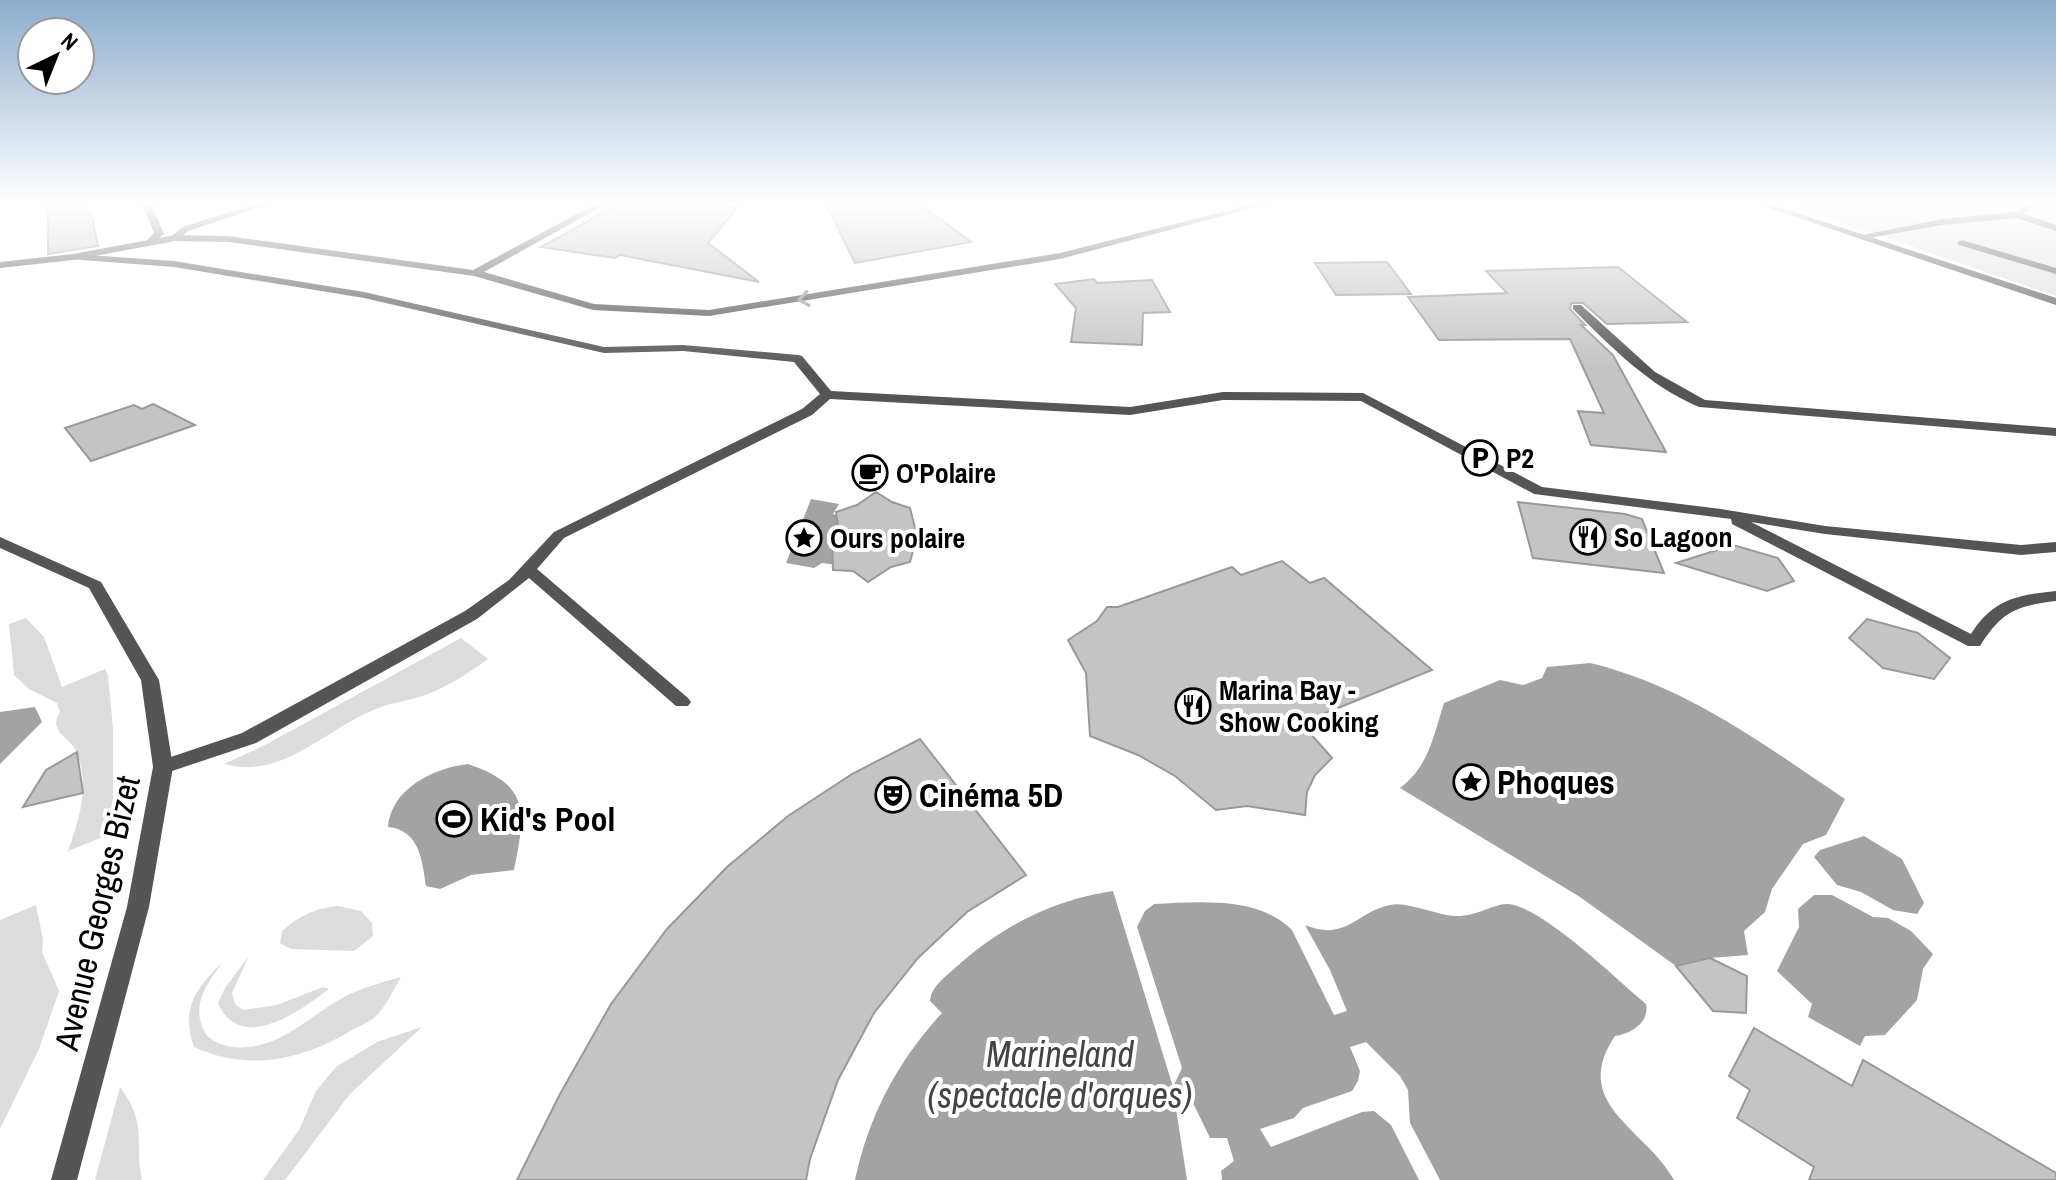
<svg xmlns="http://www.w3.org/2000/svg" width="2056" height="1180" viewBox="0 0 2056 1180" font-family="'Archivo Narrow',sans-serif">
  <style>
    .green { fill: #dcdcdc }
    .water { fill: #a3a3a3 }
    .building { fill: #c4c4c4; stroke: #999; stroke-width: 2 }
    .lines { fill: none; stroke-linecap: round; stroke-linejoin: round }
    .service { fill: #555; fill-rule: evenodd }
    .minor { fill: #555; fill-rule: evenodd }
    .oneway { stroke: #999 }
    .labels { text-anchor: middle; stroke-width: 8; stroke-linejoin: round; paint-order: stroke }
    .poi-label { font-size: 28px; font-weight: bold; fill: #000; stroke: #fff; text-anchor: start }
    .near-poi-label { font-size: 34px; font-weight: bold; fill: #000; stroke: #fff; text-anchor: start }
    .near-street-label { font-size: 34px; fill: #000; stroke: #fff }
    .near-water-label { font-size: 36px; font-style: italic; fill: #444; stroke: #fff }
  </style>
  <rect width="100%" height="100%" fill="#fff"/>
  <!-- green -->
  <g class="green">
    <path d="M 1810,204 L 2056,204 L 2056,296 L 1800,208 Z"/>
    <path d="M 26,618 L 44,637 L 62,687 L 105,669 L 108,675 L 113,728 L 113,833 L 68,851 C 79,820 90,786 77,753 C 70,735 47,733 60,712 L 57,703 L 29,689 L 14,675 L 9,624 Z"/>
    <path d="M 461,638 L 488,659 C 471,671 454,683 435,691 C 417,700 395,701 376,709 C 325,729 283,780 224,764 L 265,745 Z"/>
    <path d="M 36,905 L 43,939 L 42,952 L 59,991 L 39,1049 L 0,1129 L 0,920 Z"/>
    <path d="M 338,906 L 361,911 L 372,923 L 373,936 L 354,951 L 291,949 L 280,943 L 282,931 C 299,916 315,908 338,906 Z"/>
    <path d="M 249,956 L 232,993 L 235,1004 L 243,1010 L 277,1005 L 323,987 L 329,989 C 299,1012 240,1054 218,1003 L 225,988 Z"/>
    <path d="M 222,963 C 207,984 192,1003 203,1029 C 207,1039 217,1043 227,1046 C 276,1056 309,1014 348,995 C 365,987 383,982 401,977 C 394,989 387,1004 378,1014 C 372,1021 360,1026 352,1030 C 303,1060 248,1072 194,1047 C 181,1009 195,989 222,963 Z"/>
    <path d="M 422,1027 L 350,1094 L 285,1180 L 263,1180 L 299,1130 L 316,1091 L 336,1067 L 377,1042 Z"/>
    <path d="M 120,1087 C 148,1124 134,1140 142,1180 L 95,1180 Z"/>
  </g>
  <!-- water -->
  <g class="water">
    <path d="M 811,499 L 839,504 L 833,514 L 845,518 L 838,565 L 822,563 L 814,568 L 786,563 Z"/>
    <path d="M 1590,663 C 1687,686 1764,745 1845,799 L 1826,835 L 1803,844 L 1772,889 L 1765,912 L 1744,931 L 1748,955 L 1710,958 L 1676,966 L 1580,897 L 1400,788 C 1429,766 1433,737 1444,703 L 1500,680 L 1523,685 L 1542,678 L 1547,667 Z"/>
    <path d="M 35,707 L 42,722 L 0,764 L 0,712 Z"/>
    <path d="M 468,764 C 530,785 526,811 514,870 L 471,875 L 440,889 L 426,886 C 422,859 419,830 388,827 C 391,789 433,768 468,764 Z"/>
    <path d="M 1864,836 L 1902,859 L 1924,903 L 1917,914 L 1893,910 L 1861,892 L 1837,885 L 1814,857 L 1820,850 Z"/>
    <path d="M 1113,891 L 1173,1087 L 1182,1068 L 1137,927 L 1145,911 L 1154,904 C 1198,902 1259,896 1292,930 L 1334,1015 L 1347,1011 L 1330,970 L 1305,925 C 1346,942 1356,912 1390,905 C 1407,901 1435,915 1455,916 C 1476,917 1495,903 1508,904 C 1543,907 1616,979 1646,1004 C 1650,1022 1631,1034 1615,1036 C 1569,1104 1646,1129 1674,1180 L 1440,1180 L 1410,1123 L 1408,1090 L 1400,1076 L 1366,1042 L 1350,1047 L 1360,1071 L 1358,1081 L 1352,1091 L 1303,1108 L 1294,1118 L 1260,1129 L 1271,1147 L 1362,1112 L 1374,1111 L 1391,1125 L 1419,1180 L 1222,1180 L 1221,1171 L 1234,1161 L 1227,1138 L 1210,1138 L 1194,1105 L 1173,1089 L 1187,1180 L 855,1180 C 869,1115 897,1062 942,1013 L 930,1001 C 931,987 945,977 955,968 C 1000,927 1052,900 1113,891 Z"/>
    <path d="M 1814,895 L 1832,895 L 1873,917 L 1888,918 L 1911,931 L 1933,954 L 1923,969 L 1917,1000 L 1885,1035 L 1865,1036 L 1860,1046 L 1808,1017 L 1812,1004 L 1777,971 L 1799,927 L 1798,909 Z"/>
  </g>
  <!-- building -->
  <g class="building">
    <path d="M 48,204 L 84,204 L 87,214 L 91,213 L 98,246 L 48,254 Z"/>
    <path d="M 619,204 L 738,207 L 708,243 L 759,282 L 620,255 L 615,258 L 541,247 Z"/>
    <path d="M 826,204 L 920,204 L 971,242 L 855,263 Z"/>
    <path d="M 1387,262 L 1411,294 L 1336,295 L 1315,263 Z"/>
    <path d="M 1618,267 L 1687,322 L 1607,324 L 1583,303 L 1571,303 L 1570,309 L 1585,325 L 1581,325 L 1613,355 L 1666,452 L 1591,445 L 1578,411 L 1604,413 L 1570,339 L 1439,340 L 1408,297 L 1507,293 L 1486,271 Z"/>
    <path d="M 1094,279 L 1097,283 L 1152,280 L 1170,312 L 1143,313 L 1142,345 L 1071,342 L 1076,308 L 1055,284 Z"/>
    <path d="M 153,404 L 195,425 L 91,461 L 65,428 L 134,405 L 142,409 Z"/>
    <path d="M 876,492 L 892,502 L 910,508 L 917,536 L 910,562 L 891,567 L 868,582 L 853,571 L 833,570 L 832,538 L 838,526 L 836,512 L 857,505 Z"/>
    <path d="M 1518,502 L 1625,514 L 1642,519 L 1664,573 L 1533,558 Z"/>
    <path d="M 1733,545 L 1778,558 L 1794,581 L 1767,591 L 1676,563 Z"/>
    <path d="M 1282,561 L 1310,583 L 1324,578 L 1432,670 L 1301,723 L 1332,758 L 1315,775 L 1307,792 L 1305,815 L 1247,806 L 1216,810 L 1175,776 L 1138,755 L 1090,736 L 1086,673 L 1068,640 L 1097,621 L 1107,607 L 1118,607 L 1232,567 L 1241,575 Z"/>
    <path d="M 1867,619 L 1918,633 L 1950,658 L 1934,679 L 1883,668 L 1849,638 Z"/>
    <path d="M 920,739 L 1026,875 L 967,912 L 918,958 L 874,1013 L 838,1080 L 810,1159 L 806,1180 L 517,1180 L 560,1094 L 611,1004 L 667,929 L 727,867 L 788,816 L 852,774 Z"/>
    <path d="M 77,752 L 83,793 L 23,807 L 46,770 Z"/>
    <path d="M 1710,958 L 1747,976 L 1746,1013 L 1713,1011 L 1676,966 Z"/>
    <path d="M 1754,1028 L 1852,1086 L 1863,1060 L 2056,1173 L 2056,1180 L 1809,1180 L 1814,1167 L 1737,1118 L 1750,1090 L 1729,1076 Z"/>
  </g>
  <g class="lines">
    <!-- service -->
    <g class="service">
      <path d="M 142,204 L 151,204 L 164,234 L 149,246 L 144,243 L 154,233 Z"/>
      <path d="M 255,204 L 269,204 L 188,231 L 178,240 L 170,238 L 182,227 Z"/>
      <path d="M 1858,204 L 1873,204 L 1862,208 Z"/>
      <path d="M 2026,204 L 2036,204 L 2024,214 L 2056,225 L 2056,231 L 2016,218 L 1942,225 L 1863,239 L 1858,236 L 1942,219 L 2015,212 Z"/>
      <path d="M 1962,240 L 2056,268 L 2056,274 L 1959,245 L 1957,243 Z"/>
      <path d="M 73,254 L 174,261 L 364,292 L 604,347 L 683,345 L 798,355 L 802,356 L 831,391 L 1130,407 L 1223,392 L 1363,393 L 1542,487 L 1721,509 L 1825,526 L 2021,545 L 2056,542 L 2056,552 L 2021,555 L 1825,534 L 1751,522 L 1971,634 C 1993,599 2017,595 2056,591 L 2056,601 C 2016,606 2002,611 1980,646 L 1968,646 L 1732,524 L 1731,519 L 1534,494 L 1361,401 L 1223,400 L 1130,415 L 830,399 L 812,415 L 564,538 L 537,569 L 688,698 L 691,702 L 688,706 L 676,706 L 529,578 L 477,619 L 256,743 L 163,774 L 156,772 L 153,767 L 156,762 L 242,733 L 465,611 L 509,580 L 554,532 L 802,409 L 820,394 L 794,362 L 683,351 L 604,353 L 364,298 L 174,267 L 69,259 L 68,257 Z"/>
      <path d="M 1573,305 L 1581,305 L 1655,372 L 1705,400 L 2056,428 L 2056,436 L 1699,407 C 1648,385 1612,348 1573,309 Z"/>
    </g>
    <!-- minor -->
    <g class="minor">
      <path d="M 595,204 L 606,204 L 484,272 L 594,304 L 709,310 L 1060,253 L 1253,204 L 1268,204 L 1060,259 L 709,316 L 593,310 L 474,276 L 228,242 L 175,241 L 73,260 L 0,268 L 0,262 L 73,254 L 175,235 L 228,236 L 473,270 Z"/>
      <path d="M 1757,204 L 1770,204 L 2056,298 L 2056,305 Z"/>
      <path d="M 0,537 L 101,582 L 159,680 L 173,767 L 149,907 L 77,1180 L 51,1180 L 127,907 L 153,767 L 141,680 L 89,588 L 0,548 Z"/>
    </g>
  </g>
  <!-- one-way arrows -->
  <defs><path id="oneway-chevron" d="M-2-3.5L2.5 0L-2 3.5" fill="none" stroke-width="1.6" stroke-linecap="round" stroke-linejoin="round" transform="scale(2)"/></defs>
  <use class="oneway" href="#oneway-chevron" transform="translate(804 299) rotate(171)"/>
  <!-- sky -->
  <linearGradient id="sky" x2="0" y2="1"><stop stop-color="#8cadcc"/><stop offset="0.55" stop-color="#fff"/><stop offset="1" stop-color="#fff" stop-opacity="0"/></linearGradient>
  <rect width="2056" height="369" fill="url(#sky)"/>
  <!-- icons -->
  <defs>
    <symbol id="parking-ring" viewBox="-11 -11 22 22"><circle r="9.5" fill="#fff" stroke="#000" stroke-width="1.5"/><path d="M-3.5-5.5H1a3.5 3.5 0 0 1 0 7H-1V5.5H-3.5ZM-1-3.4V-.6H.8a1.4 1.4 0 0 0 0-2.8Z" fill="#000"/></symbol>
    <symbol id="cafe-ring" viewBox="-11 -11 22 22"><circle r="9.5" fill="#fff" stroke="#000" stroke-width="1.5"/><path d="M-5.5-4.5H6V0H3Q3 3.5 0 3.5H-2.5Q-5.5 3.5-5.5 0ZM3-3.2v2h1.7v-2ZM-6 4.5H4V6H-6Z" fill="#000"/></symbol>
    <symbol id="restaurant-ring" viewBox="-11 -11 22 22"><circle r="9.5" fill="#fff" stroke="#000" stroke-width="1.5"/><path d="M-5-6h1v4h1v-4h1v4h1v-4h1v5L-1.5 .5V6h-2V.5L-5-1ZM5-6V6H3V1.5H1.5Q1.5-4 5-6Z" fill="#000"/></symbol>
    <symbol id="sight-ring" viewBox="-11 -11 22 22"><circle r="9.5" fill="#fff" stroke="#000" stroke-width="1.5"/><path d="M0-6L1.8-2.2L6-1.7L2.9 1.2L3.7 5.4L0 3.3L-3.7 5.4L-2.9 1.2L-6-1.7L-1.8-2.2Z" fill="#000"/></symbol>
    <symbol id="theatre-ring" viewBox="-11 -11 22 22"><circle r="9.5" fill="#fff" stroke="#000" stroke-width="1.5"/><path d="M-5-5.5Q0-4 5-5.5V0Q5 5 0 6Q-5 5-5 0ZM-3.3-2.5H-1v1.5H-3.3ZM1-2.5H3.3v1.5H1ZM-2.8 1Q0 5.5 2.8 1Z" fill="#000"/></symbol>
    <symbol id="stadium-ring" viewBox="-11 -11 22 22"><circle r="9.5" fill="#fff" stroke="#000" stroke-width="1.5"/><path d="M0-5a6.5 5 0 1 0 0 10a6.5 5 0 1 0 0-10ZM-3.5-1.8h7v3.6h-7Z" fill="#000"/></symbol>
  </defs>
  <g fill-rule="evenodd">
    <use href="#parking-ring" x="1460" y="438" width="40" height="40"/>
    <use href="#cafe-ring" x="850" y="453" width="40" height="40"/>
    <use href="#restaurant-ring" x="1568" y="517" width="40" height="40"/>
    <use href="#sight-ring" x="784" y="518" width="40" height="40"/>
    <use href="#restaurant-ring" x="1173" y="686" width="40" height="40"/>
    <use href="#sight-ring" x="1451" y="762" width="40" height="40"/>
    <use href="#theatre-ring" x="873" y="775" width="40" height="40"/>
    <use href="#stadium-ring" x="434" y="799" width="40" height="40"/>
  </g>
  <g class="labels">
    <!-- poi labels -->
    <g class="poi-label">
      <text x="1506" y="468">P2</text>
      <text x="896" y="483">O'Polaire</text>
      <text x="1614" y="547">So Lagoon</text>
      <text x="830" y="548">Ours polaire</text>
      <text x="1219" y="700">Marina Bay -<tspan x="1219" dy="32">Show Cooking</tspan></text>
    </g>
    <!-- near-poi labels -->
    <g class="near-poi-label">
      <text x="1497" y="794">Phoques</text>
      <text x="919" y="807">Cinéma 5D</text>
      <text x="480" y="831">Kid's Pool</text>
    </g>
    <!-- near-street labels -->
    <g class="near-street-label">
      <text transform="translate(97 913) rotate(-77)" y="12">Avenue Georges Bizet</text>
    </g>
    <!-- near-water labels -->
    <g class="near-water-label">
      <text x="1060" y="1067">Marineland<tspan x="1060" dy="41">(spectacle d'orques)</tspan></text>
    </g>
  </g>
  <!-- north arrow -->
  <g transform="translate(56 56) rotate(43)"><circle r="38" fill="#ffffff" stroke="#999999" stroke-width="2"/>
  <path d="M0-6L14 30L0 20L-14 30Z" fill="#000000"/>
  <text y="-12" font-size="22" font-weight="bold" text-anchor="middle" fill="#000000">N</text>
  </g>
</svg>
